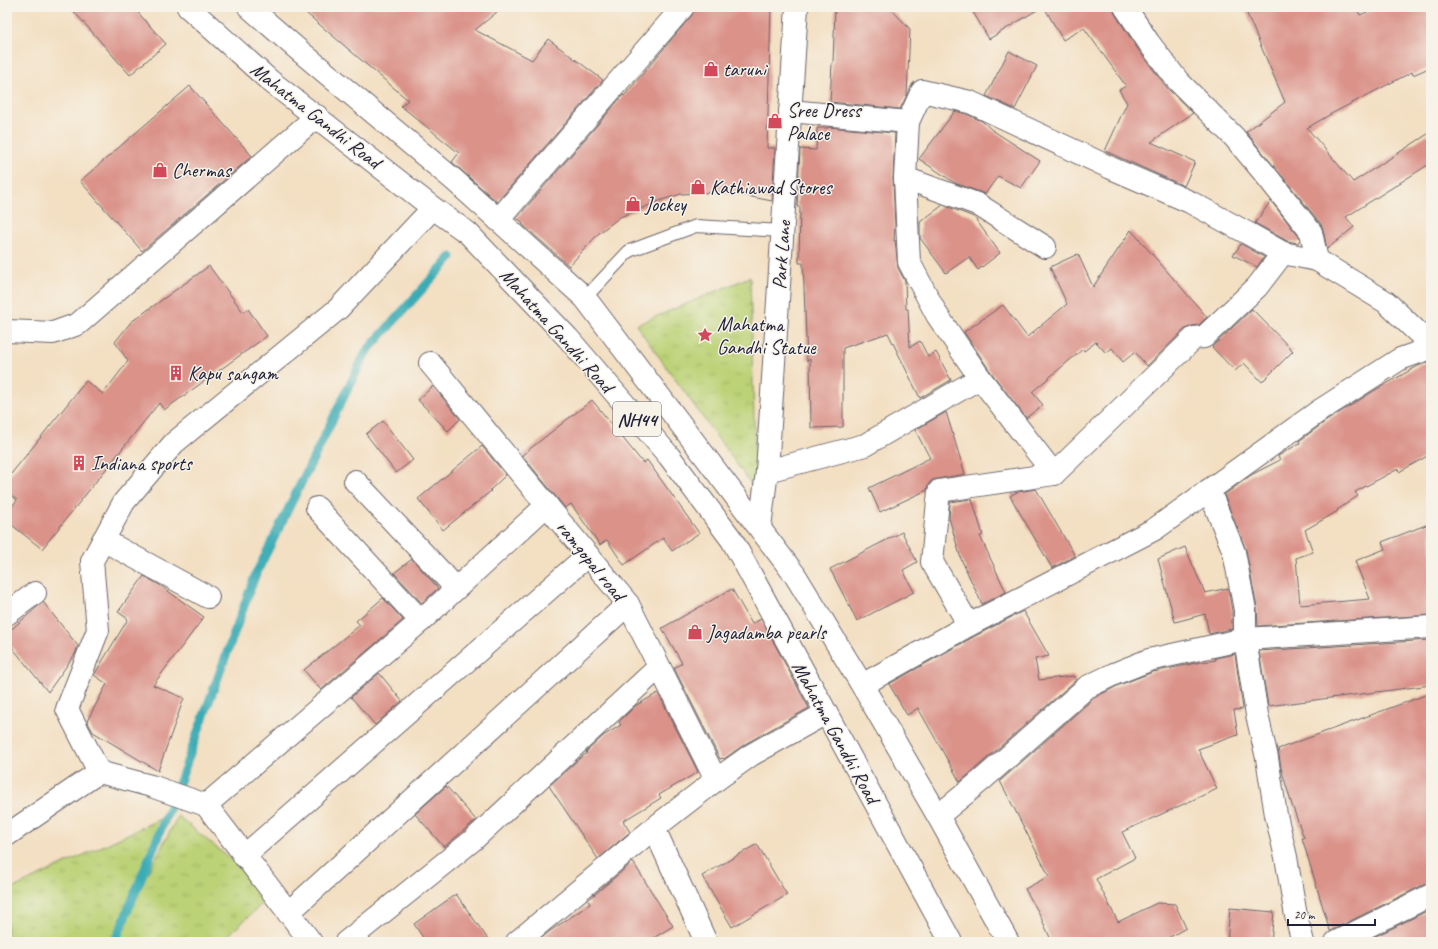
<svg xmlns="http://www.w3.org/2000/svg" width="1438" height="949" viewBox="0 0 1438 949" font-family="Caveat,sans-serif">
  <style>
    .grass { fill: url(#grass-tufts); stroke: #6e7a58 }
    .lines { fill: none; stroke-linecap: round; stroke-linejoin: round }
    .stream { stroke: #3bacb5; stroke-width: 9 }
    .building { fill: #da9289 }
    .lane-casing { stroke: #6b646a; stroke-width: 14 }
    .street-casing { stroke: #6b646a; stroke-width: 24 }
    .highway-casing { stroke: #6b646a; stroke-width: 24 }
    .lane { stroke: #fff; stroke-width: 12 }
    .street { stroke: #fff; stroke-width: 22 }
    .highway { stroke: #fff; stroke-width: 22 }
    .labels { text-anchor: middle; stroke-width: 3; stroke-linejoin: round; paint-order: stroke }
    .shield { fill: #f7f3e8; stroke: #62616f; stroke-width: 1 }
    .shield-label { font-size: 19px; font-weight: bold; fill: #22223b }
    .poi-label { font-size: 20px; fill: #22223b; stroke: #f7f3e8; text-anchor: start }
    .street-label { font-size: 20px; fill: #22223b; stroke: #f7f3e8 }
  </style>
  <defs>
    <pattern id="grass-tufts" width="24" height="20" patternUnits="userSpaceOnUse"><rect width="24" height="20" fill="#bbd276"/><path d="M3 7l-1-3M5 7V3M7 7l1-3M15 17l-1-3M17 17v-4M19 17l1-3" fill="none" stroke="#a0b467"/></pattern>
  </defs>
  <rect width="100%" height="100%" fill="#f7f3e8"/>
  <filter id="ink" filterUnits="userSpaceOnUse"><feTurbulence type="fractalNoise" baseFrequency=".025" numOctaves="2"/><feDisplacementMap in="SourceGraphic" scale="8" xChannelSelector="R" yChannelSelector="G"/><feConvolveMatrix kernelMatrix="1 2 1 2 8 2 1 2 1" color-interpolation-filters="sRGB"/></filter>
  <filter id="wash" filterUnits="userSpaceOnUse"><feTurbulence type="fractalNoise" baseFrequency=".012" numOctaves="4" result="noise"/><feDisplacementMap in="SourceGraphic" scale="16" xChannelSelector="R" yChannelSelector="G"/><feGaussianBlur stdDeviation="0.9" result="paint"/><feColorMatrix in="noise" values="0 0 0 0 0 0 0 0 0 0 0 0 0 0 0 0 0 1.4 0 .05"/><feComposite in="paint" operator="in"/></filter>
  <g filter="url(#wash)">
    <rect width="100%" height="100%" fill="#f3dfc2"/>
    <!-- grass -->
    <g class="grass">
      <path d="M 750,277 L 756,491 L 636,325 Z"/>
      <path d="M 178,816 L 273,894 L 221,942 L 121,942 L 115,934 L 111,942 L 7,942 L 7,891 L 162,818 L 118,929 Z"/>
    </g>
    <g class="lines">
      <!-- stream -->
      <path class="stream" d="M 115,942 L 176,792 L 255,576 L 366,352 L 451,257"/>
    </g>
    <g id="blocks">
      <!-- building -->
      <g class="building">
        <path d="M 70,7 L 133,7 L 166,44 L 130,75 Z"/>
        <path d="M 299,7 L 503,7 L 475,30 L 532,60 L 548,39 L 603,80 L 497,202 L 452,162 L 459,153 L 401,106 L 408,100 Z"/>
        <path d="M 695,7 L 771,7 L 767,148 L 775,148 L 772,201 L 742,195 L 719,192 L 681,194 L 662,200 L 620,217 L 599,233 L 569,266 L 522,224 L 523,223 L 517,218 L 623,95 L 624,96 L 692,15 Z"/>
        <path d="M 835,7 L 889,7 L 910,29 L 907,95 L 900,109 L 830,102 L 832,63 L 833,63 Z"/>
        <path d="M 970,7 L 1042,7 L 989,39 Z"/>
        <path d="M 1044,7 L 1113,7 L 1115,14 L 1139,51 L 1168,89 L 1193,113 L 1151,142 L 1195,162 L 1184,186 L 1105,151 L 1127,103 L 1119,90 L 1126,86 L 1084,28 L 1063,40 Z"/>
        <path d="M 1244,7 L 1356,7 L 1360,15 L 1378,7 L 1431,7 L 1431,67 L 1413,75 L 1412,72 L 1331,114 L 1307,128 L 1353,182 L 1431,132 L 1431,163 L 1346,217 L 1354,227 L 1327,249 L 1323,229 L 1321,224 L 1246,132 L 1285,102 Z"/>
        <path d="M 1009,51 L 1037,66 L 1015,109 L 986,96 Z"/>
        <path d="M 190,86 L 252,156 L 142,251 L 80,181 Z"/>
        <path d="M 955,111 L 966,114 L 982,121 L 992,130 L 1040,161 L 1021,188 L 998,176 L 985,194 L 955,183 L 919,159 Z"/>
        <path d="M 828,127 L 895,133 L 893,179 L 895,225 L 894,241 L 895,240 L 898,268 L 905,281 L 906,309 L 908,309 L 910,347 L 920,341 L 928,357 L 936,352 L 951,380 L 920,398 L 888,333 L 843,348 L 843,427 L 811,428 L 810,359 L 807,361 L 803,263 L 799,263 L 800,207 L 797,207 L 800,149 L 816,150 L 817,128 L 828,128 Z"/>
        <path d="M 1271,201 L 1299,237 L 1300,240 L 1298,243 L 1287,241 L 1255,223 Z"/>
        <path d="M 943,205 L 974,217 L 1000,253 L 978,270 L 969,257 L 946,273 L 920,238 L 920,222 Z"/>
        <path d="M 1131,230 L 1207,317 L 1199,325 L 1192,326 L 1185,329 L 1147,366 L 1135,352 L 1123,362 L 1112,348 L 1106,353 L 1096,342 L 1084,351 L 1083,349 L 1032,392 L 1043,405 L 1026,418 L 990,371 L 964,332 L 1003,305 L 1027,337 L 1067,304 L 1050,267 L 1078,254 L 1093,287 Z"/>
        <path d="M 1241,244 L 1264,257 L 1257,267 L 1233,255 Z"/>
        <path d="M 209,266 L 243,312 L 248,309 L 267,336 L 164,410 L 159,403 L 42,549 L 7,521 L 7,513 L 17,500 L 7,492 L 7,479 L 86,381 L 103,394 L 128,361 L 115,342 L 131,322 Z"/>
        <path d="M 1252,309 L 1293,351 L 1262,382 L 1244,363 L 1235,371 L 1212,347 Z"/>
        <path d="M 1431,361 L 1431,454 L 1399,472 L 1398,469 L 1355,492 L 1358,496 L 1337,510 L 1338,511 L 1305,530 L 1313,552 L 1296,558 L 1300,605 L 1370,599 L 1355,561 L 1385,549 L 1382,542 L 1431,523 L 1431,615 L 1258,626 L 1257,608 L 1246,550 L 1224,495 L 1251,475 L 1280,460 L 1278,456 L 1300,443 L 1299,441 L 1326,421 L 1377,389 L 1418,366 Z"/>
        <path d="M 433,386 L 460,419 L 448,431 L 418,400 Z"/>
        <path d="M 592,400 L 643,463 L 647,460 L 699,533 L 672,551 L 663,538 L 624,565 L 607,540 L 600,545 L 571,504 L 565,508 L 522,455 Z"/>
        <path d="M 946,412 L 965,474 L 932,480 L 928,485 L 927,490 L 880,512 L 869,488 L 930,458 L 915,430 Z"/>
        <path d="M 383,421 L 413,460 L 396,473 L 366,434 Z"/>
        <path d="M 482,446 L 506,475 L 490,490 L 491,491 L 443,530 L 418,499 Z"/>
        <path d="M 1036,489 L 1075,556 L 1052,568 L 1010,496 L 1017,492 Z"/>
        <path d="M 972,499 L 983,535 L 980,536 L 1006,592 L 982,604 L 961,559 L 949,518 L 950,502 Z"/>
        <path d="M 902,532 L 917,562 L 903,570 L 914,592 L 857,621 L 830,569 Z"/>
        <path d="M 1185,547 L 1205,593 L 1228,588 L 1232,611 L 1232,629 L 1209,634 L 1205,614 L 1175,622 L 1158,559 Z"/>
        <path d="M 412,559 L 438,588 L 422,603 L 394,573 Z"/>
        <path d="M 144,576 L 161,586 L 204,617 L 153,685 L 184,698 L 158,771 L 93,732 L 87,721 L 107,684 L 94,675 L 128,619 L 118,612 Z"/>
        <path d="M 732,589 L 752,624 L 761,619 L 809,708 L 745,744 L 724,759 L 723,758 L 720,759 L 674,668 L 682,663 L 662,628 Z"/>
        <path d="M 383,598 L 403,620 L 321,690 L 304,670 L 360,625 L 356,621 Z"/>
        <path d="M 43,602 L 78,646 L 75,654 L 48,692 L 7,641 L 7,633 Z"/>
        <path d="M 1023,611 L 1049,656 L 1035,659 L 1039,680 L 1073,676 L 1076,680 L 960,782 L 918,708 L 907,715 L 889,684 L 975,636 Z"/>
        <path d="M 1431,640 L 1431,685 L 1268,706 L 1259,651 Z"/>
        <path d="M 1235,654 L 1243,709 L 1234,710 L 1238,735 L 1198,749 L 1217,789 L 1122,832 L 1135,858 L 1096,879 L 1118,922 L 1157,903 L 1175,904 L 1186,928 L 1161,942 L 1052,942 L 1039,913 L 1025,889 L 1049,876 L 1000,781 L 1094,698 L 1119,685 L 1153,672 L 1196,663 L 1216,660 L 1215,658 Z"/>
        <path d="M 379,673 L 402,701 L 375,725 L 351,697 Z"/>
        <path d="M 658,693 L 698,772 L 659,795 L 661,798 L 623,821 L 630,832 L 598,859 L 549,786 L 580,758 L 587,753 L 586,752 L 603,736 L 621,725 L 619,722 L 635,706 Z"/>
        <path d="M 1431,693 L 1431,883 L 1425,884 L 1330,931 L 1302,838 L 1304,838 L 1291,802 L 1281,768 L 1278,749 Z"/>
        <path d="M 446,786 L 476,820 L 444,847 L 415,814 Z"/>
        <path d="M 757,844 L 787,895 L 732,927 L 702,876 Z"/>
        <path d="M 633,862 L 673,926 L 647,942 L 537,942 L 550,931 L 590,904 L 588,900 Z"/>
        <path d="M 456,894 L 490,942 L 426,942 L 414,924 Z"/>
        <path d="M 1230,908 L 1274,912 L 1271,942 L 1227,942 Z"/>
        <path d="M 1431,909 L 1431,942 L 1364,942 Z"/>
      </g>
    </g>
  </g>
  <g filter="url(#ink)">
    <use href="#blocks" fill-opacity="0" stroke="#6b646a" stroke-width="1"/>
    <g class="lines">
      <defs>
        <path id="lane" d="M 585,298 L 629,251 L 696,226 L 782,231"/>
        <g id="street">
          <path d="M 1125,7 L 1149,43 L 1178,81 L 1234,137 L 1265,174 L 1311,232 L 1317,260 L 1386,302 L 1431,345"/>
          <path d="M 790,111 L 908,122"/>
          <path d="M 905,178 L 977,204 L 1045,247"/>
          <path d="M 498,220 L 683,7"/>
          <path d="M 7,331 L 53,333 L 78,324 L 317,116"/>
          <path d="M 430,363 L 628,604 L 716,780"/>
          <path d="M 767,471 L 865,445 L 980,378"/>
          <path d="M 1054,474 L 980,378 L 937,315 L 909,262 L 905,178 L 908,122 L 922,91 L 970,102 L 1111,168 L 1190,202 L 1249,234 L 1283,253 L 1317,260"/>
          <path d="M 355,481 L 456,588"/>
          <path d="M 1209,490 L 1234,552 L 1245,610 L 1245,639 L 1257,715 L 1267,758 L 1276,815 L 1286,857 L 1296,916 L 1303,942"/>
          <path d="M 317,508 L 421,621"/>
          <path d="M 760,527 L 767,471 L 797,7"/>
          <path d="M 103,540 L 208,597"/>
          <path d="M 7,614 L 35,593"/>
          <path d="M 969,625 L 932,562 L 939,491 L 1054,474 L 1194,338 L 1204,337 L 1257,287 L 1283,253"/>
          <path d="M 862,685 L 969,625 L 1155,529 L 1319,411 L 1400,359 L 1431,348"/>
          <path d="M 99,772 L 67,709 L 98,630 L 92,561 L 124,502 L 174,443 L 338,309 L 433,208"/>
          <path d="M 206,805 L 311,942"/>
          <path d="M 938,816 L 983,779 L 1087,687 L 1114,674 L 1149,660 L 1245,639 L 1431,627"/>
          <path d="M 654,828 L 706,942"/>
          <path d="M 7,835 L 99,772 L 151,786 L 206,805 L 421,621 L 547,505"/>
          <path d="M 244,856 L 588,555"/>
          <path d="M 288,913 L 628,604"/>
          <path d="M 346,942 L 473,840 L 659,667"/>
          <path d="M 517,942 L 654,828 L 716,780 L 751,755 L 826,713"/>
          <path d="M 1336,942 L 1431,895"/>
        </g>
        <g id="highway">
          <path d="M 188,7 L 269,80 L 433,208 L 468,233 L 568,338 L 669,456 L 732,540 L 951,942"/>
          <path d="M 249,7 L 295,47 L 454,180 L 585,298 L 795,575 L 862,685 L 938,816 L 1008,942"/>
        </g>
      </defs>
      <!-- lane casing -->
      <use href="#lane" class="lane-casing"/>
      <!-- street casing -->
      <use href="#street" class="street-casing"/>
      <!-- highway casing -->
      <use href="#highway" class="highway-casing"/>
      <!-- lane -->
      <use href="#lane" class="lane"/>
      <!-- street -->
      <use href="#street" class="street"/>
      <!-- highway -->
      <use href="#highway" class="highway"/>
    </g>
  </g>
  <!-- icons -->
  <defs>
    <symbol id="shop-bare" viewBox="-9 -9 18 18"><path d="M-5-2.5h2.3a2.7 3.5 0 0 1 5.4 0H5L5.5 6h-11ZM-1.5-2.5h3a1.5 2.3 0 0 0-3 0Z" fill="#d1495b" stroke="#f7f3e8" stroke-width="2.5" paint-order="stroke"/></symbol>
    <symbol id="sight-bare" viewBox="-9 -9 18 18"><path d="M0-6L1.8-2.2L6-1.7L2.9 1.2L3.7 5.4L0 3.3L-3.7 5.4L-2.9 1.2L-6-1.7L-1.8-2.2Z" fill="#d1495b" stroke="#f7f3e8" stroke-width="2.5" paint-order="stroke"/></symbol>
    <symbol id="building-bare" viewBox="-9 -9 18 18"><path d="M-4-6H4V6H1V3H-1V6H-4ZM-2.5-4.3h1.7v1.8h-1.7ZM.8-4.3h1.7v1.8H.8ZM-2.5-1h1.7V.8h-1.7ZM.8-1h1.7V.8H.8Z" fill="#d1495b" stroke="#f7f3e8" stroke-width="2.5" paint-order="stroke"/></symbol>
  </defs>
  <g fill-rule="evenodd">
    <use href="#shop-bare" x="700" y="58" width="22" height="22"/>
    <use href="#shop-bare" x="764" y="110" width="22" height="22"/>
    <use href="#shop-bare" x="149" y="159" width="22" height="22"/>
    <use href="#shop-bare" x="687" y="176" width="22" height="22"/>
    <use href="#shop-bare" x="622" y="193" width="22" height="22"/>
    <use href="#sight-bare" x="694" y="324" width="22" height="22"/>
    <use href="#building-bare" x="165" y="362" width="22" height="22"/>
    <use href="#building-bare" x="68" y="452" width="22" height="22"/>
    <use href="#shop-bare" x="684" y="621" width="22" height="22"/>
  </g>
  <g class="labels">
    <!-- shield labels -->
    <rect class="shield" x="613" y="402" width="48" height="34" rx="3"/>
    <g class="shield-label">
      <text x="637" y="426">NH44</text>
    </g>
    <!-- poi labels -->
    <g class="poi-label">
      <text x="723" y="76">taruni</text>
      <text x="787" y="117">Sree Dress<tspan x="787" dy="23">Palace</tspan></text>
      <text x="172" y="177">Chermas</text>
      <text x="710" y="194">Kathiawad Stores</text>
      <text x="645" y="211">Jockey</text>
      <text x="717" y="331">Mahatma<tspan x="717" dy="23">Gandhi Statue</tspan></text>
      <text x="188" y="380">Kapu sangam</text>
      <text x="91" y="470">Indiana sports</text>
      <text x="707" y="639">Jagadamba pearls</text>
    </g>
    <!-- street labels -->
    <g class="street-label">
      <text transform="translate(316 115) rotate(38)" y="7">Mahatma Gandhi Road</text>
      <text transform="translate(781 255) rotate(-86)" y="7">Park Lane</text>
      <text transform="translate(557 330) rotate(48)" y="7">Mahatma Gandhi Road</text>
      <text transform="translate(591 560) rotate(51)" y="7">ramgopal road</text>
      <text transform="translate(836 732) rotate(61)" y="7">Mahatma Gandhi Road</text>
    </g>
  </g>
  <!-- margin -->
  <rect width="1438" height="949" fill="none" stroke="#f7f3e8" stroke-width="24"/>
  <!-- scale -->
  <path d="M1288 919v6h87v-6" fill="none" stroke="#22223b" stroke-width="2"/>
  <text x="1294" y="919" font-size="12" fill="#22223b" stroke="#f7f3e8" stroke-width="3" paint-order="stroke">20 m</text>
</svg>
